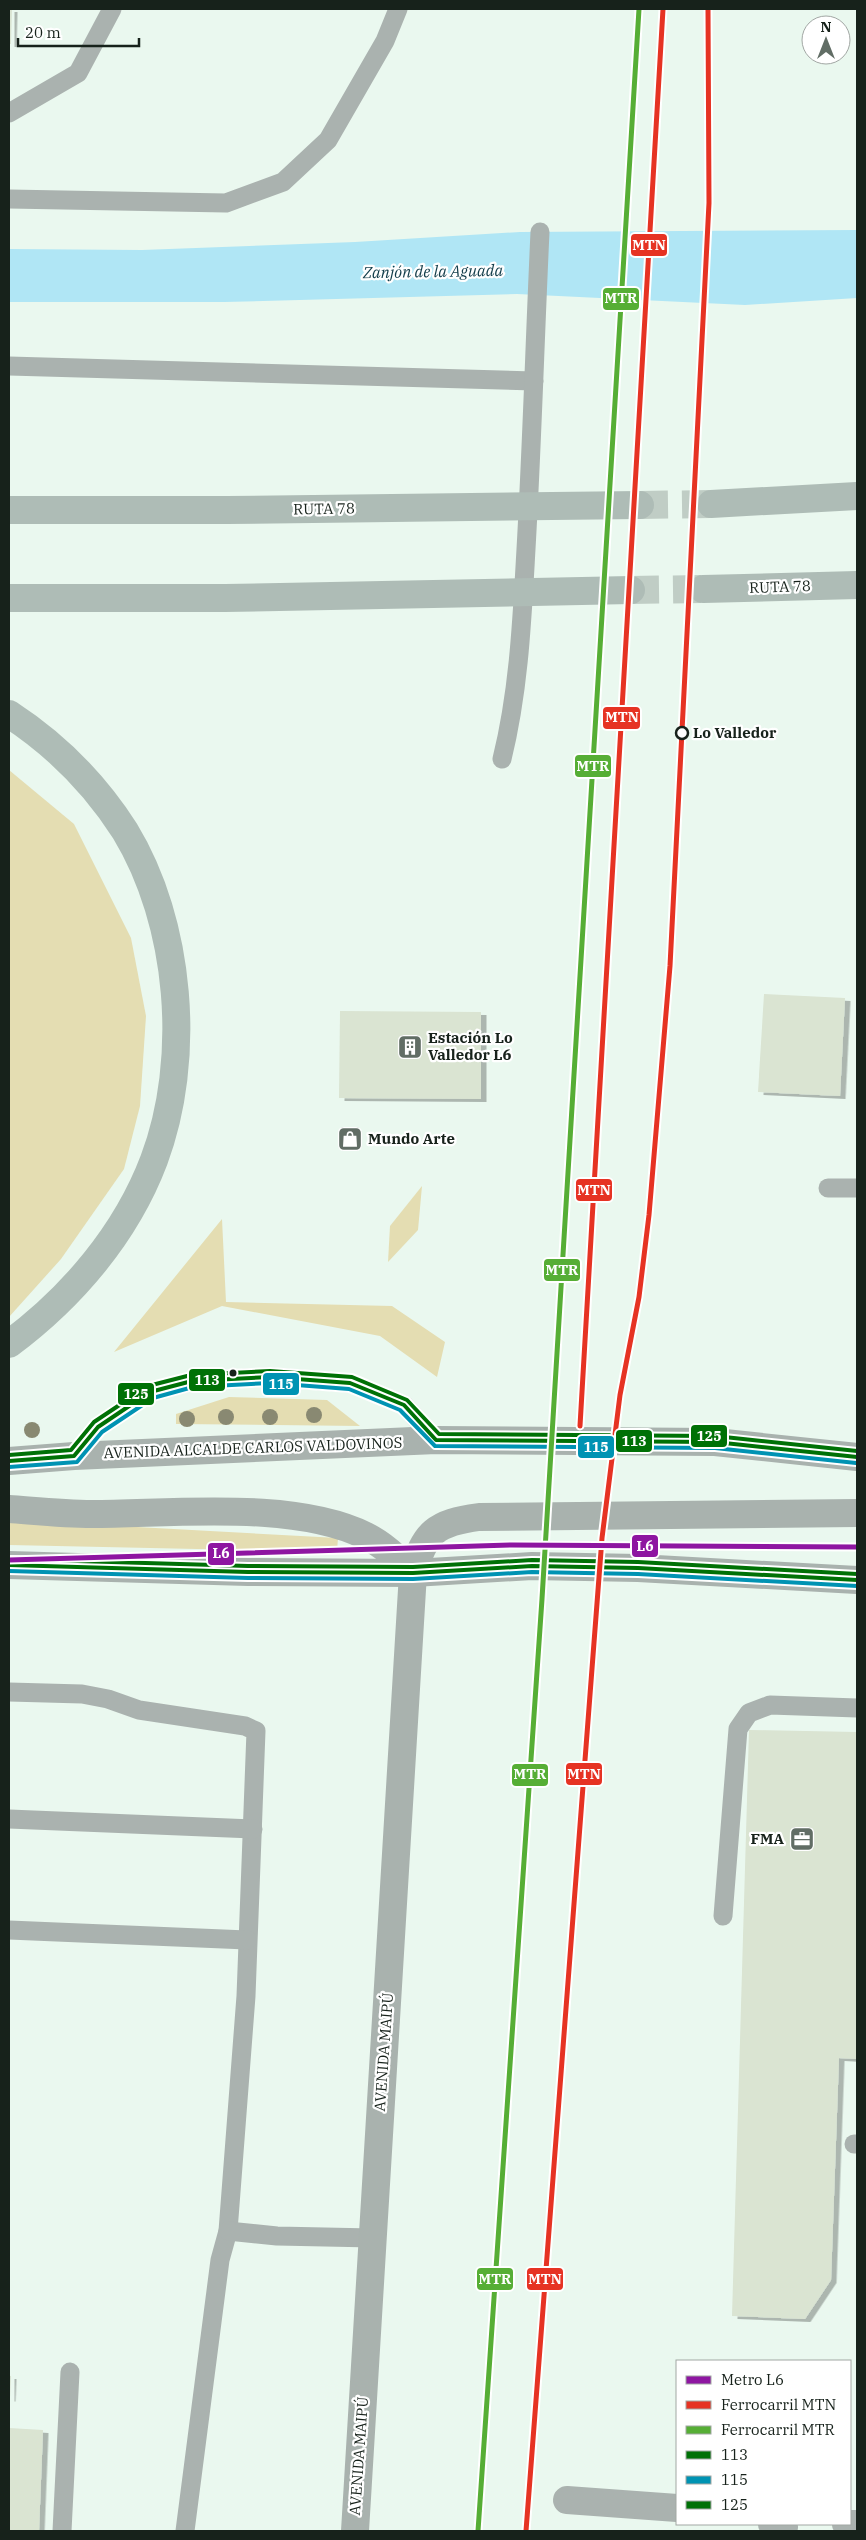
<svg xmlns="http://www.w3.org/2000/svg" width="866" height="2540" viewBox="0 0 866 2540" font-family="'IBM Plex Serif',serif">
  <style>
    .green { fill: #e4ddb2 }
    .water { fill: #b0e6f5 }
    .building { fill: #dae4d2; filter: url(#shadow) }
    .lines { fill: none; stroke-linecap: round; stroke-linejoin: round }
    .highway-tunnel { stroke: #c0cdc5; stroke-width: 28; stroke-dasharray: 28 14; stroke-linecap: butt }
    .lane { stroke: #aab2af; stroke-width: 19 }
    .street { stroke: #aab2af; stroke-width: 28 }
    .secondary { stroke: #a9b2ae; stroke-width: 28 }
    .highway { stroke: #aebcb6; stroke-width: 28 }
    .bus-1-casing { stroke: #fff; stroke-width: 8 }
    .bus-2-casing { stroke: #fff; stroke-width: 8 }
    .bus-3-casing { stroke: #fff; stroke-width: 8 }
    .bus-1 { stroke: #007106; stroke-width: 4 }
    .bus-2 { stroke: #0093b3; stroke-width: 4 }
    .bus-3 { stroke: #007106; stroke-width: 4 }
    .rail-1-casing { stroke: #fff; stroke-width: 9 }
    .rail-2-casing { stroke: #fff; stroke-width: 9 }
    .rail-1 { stroke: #e63323; stroke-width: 5 }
    .rail-2 { stroke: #56ae35; stroke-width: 5 }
    .metro-1-casing { stroke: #fff; stroke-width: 9 }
    .metro-1 { stroke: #8e16a1; stroke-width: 5 }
    .tree { fill: #898972 }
    .stop-dot { fill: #fff; stroke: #17221b; stroke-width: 2.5 }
    .bus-dot { fill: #17221b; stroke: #fff; stroke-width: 2 }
    .labels { text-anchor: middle; stroke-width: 4.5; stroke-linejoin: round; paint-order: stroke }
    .street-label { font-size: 15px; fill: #17221b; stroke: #fff }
    .stop-label { font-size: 15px; font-weight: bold; fill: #17221b; stroke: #fff; text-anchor: start }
    .poi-label { font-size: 15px; font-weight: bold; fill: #17221b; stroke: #fff; text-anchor: start }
    .water-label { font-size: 16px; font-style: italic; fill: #113c49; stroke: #fff }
    .line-badge { stroke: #fff; stroke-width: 2 }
    .badge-label { font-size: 14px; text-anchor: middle; font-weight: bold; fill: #fff }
  </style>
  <defs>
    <filter id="shadow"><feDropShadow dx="5.5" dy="3" stdDeviation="0" flood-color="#0004"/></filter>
  </defs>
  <rect width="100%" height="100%" fill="#eaf8ef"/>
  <!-- green -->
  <g class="green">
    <path d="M 9,770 L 74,824 L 131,938 L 146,1016 L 140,1106 L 124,1169 L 61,1259 L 9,1317 Z"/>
    <path d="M 422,1186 L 418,1230 L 388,1262 L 390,1226 Z"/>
    <path d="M 222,1219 L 226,1302 L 392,1306 L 445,1342 L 437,1377 L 380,1336 L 222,1306 L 114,1352 Z"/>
    <path d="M 229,1397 L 327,1400 L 360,1426 L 176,1424 L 176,1414 Z"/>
    <path d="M 9,1520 L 338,1538 L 337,1552 L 9,1545 Z"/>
  </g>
  <!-- water -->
  <path class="water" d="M 857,230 L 857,298 L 745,305 L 517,294 L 224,302 L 9,302 L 9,249 L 142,250 L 355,242 L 520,232 Z"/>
  <!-- building -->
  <g class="building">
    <path d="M 9,9 L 12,9 L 11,44 L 9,44 Z"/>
    <path d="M 764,994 L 845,998 L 840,1096 L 758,1092 Z"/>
    <path d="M 340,1011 L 481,1012 L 481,1099 L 339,1098 Z"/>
    <path d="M 749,1730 L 857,1732 L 857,2059 L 839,2058 L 831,2280 L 805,2319 L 732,2316 Z"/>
    <path d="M 9,2376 L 11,2376 L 10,2399 L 9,2398 Z"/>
    <path d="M 9,2428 L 43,2430 L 39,2531 L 9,2531 Z"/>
  </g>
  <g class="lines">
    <!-- highway-tunnel -->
    <g class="highway-tunnel">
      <path d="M 640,505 L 711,504"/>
      <path d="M 631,590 L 703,589"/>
    </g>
    <!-- lane -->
    <g class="lane">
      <path d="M 9,113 L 78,73 L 112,9"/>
      <path d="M 9,199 L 226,203 L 283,182 L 328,140 L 385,41 L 398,9"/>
      <path d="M 9,366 L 534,381"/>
      <path d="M 502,759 C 519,690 522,620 526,549 C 532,444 535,338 540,232"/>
      <path d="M 828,1188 L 857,1188"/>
      <path d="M 74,1456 L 98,1427 L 150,1392 L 192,1381 L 270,1377 L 350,1383 L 404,1405 L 436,1440"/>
      <path d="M 9,1692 L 82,1694 L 108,1699 L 139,1710 L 245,1726 L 256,1731 L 246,1996 L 228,2231 L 220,2260 L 185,2531"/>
      <path d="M 9,1819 L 253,1829"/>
      <path d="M 723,1916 L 738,1729 L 749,1713 L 770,1705 L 857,1708"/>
      <path d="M 9,1930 L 247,1940"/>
      <path d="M 854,2144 L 857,2144"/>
      <path d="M 228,2231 L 277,2236 L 373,2238"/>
      <path d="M 62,2531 L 70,2372"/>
    </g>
    <!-- street -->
    <g class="street">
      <path d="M 567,2500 L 677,2508"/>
      <path d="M 772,2524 L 784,2527"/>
      <path d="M 846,2524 L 857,2524"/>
    </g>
    <!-- secondary -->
    <g class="secondary">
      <path d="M 9,1461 L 74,1456 L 436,1440 L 715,1442 L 857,1457"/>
      <path d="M 9,1509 C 36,1511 64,1514 92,1514 C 172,1514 294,1500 366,1536 C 384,1545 398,1559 413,1573"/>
      <path d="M 9,1565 L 248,1572 L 413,1573 L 532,1566 L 638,1568 L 857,1580"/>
      <path d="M 355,2531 L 413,1573 C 425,1532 435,1523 479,1517 L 857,1513"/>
    </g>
    <!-- highway -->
    <g class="highway">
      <path d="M 711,504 L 857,496"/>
      <path d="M 9,510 L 227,510 L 640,505"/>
      <path d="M 703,589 L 857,585"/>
      <path d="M 9,598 L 225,598 L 631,590"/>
      <path d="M 9,714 C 55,744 95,784 125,831 C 181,923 192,1059 154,1160 C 126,1234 72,1297 9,1344"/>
    </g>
    <defs>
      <g id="bus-1">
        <path d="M 9,1461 L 74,1456 L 98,1427 L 150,1392 L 192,1381 L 270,1377 L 350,1383 L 404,1405 L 436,1440 L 715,1442 L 857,1457"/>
        <path d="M 9,1565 L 248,1572 L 413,1573 L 532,1566 L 638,1568 L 857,1580"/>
      </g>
      <g id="bus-2">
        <path d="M 9,1467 L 77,1462 L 102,1432 L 153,1398 L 193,1387 L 270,1383 L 349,1389 L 400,1410 L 435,1446 L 715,1448 L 856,1463"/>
        <path d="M 9,1571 L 248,1578 L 413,1579 L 532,1572 L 638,1574 L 857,1586"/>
      </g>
      <g id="bus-3">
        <path d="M 9,1455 L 71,1450 L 94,1422 L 148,1386 L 191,1375 L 270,1371 L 352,1377 L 407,1400 L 439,1434 L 715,1436 L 857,1451"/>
        <path d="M 9,1559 L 248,1566 L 413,1567 L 532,1560 L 638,1562 L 857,1574"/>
      </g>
    </defs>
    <!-- bus-1 casing -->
    <use href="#bus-1" class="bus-1-casing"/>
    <!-- bus-2 casing -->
    <use href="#bus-2" class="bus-2-casing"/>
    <!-- bus-3 casing -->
    <use href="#bus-3" class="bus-3-casing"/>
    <!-- bus-1 -->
    <use href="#bus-1" class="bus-1"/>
    <!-- bus-2 -->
    <use href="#bus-2" class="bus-2"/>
    <!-- bus-3 -->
    <use href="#bus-3" class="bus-3"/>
    <defs>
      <g id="rail-1">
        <path d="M 580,1426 L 663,9"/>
        <path d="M 526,2531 L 602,1538 L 620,1395 L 639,1297 L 649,1215 L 670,966 L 709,203 L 708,9"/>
      </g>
      <path id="rail-2" d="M 478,2531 L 542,1599 L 639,9"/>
    </defs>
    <!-- rail-1 casing -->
    <use href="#rail-1" class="rail-1-casing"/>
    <!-- rail-2 casing -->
    <use href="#rail-2" class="rail-2-casing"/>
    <!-- rail-1 -->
    <use href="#rail-1" class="rail-1"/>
    <!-- rail-2 -->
    <use href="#rail-2" class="rail-2"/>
    <defs>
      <path id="metro-1" d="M 9,1560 L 512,1545 L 857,1547"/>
    </defs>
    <!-- metro-1 casing -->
    <use href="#metro-1" class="metro-1-casing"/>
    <!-- metro-1 -->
    <use href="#metro-1" class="metro-1"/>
  </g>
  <!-- trees -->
  <g class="tree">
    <circle cx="314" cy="1415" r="8"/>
    <circle cx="226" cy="1417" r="8"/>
    <circle cx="270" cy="1417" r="8"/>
    <circle cx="187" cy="1419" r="8"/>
    <circle cx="32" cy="1430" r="8"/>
  </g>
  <!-- icons -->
  <defs>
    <symbol id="building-square" viewBox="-11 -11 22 22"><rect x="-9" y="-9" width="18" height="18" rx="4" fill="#616d65" stroke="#fff"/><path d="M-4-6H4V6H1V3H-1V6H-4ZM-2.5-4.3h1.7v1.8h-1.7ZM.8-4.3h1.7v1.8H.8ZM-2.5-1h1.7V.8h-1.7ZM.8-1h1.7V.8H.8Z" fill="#fff"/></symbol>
    <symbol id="shop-square" viewBox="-11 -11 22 22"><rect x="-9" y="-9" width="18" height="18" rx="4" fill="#616d65" stroke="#fff"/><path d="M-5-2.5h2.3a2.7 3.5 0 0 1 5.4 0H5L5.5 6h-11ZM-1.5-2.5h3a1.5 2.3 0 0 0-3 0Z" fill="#fff"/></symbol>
    <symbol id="office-square" viewBox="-11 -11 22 22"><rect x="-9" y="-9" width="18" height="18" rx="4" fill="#616d65" stroke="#fff"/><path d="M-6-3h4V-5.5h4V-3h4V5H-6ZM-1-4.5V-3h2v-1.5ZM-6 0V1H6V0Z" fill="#fff"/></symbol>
  </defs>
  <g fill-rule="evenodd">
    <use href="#building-square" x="396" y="1033" width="28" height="28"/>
    <use href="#shop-square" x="336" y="1125" width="28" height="28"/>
    <use href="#office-square" x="788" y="1825" width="28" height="28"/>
  </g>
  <!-- markers -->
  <circle class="stop-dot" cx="682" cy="733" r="6"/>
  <circle class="bus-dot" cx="233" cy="1373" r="4.5"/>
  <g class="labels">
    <!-- street labels -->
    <g class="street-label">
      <text transform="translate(324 509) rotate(-1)" y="5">RUTA 78</text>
      <text transform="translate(780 587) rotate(-2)" y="5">RUTA 78</text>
      <text transform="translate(253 1448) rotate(-2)" y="5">AVENIDA ALCALDE CARLOS VALDOVINOS</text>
      <text transform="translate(384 2052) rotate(-86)" y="5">AVENIDA MAIPÚ</text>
      <text transform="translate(359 2456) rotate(-86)" y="5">AVENIDA MAIPÚ</text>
    </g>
    <!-- stop labels -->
    <g class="stop-label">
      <text x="693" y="738">Lo Valledor</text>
    </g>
    <!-- poi labels -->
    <g class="poi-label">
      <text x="428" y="1043">Estación Lo<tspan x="428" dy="17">Valledor L6</tspan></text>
      <text x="368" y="1144">Mundo Arte</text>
      <text x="784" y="1844" text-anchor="end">FMA</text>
    </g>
    <!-- water labels -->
    <g class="water-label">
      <text transform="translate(433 271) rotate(-1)" y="6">Zanjón de la Aguada</text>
    </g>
  </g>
  <g class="line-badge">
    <rect x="630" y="233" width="38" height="24" rx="5" fill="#e63323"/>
    <rect x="602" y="287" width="38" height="24" rx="5" fill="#56ae35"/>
    <rect x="602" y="706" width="39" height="24" rx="5" fill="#e63323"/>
    <rect x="574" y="754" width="38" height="24" rx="5" fill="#56ae35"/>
    <rect x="575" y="1178" width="38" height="24" rx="5" fill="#e63323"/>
    <rect x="543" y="1258" width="38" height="24" rx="5" fill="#56ae35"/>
    <rect x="188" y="1368" width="38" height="24" rx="5" fill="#007106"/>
    <rect x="262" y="1372" width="38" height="24" rx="5" fill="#0093b3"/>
    <rect x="117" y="1382" width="38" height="24" rx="5" fill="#007106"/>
    <rect x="690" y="1424" width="38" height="24" rx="5" fill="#007106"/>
    <rect x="615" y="1429" width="38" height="24" rx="5" fill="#007106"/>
    <rect x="577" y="1435" width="38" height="24" rx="5" fill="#0093b3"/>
    <rect x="631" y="1534" width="28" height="24" rx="5" fill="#8e16a1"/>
    <rect x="207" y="1542" width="28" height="24" rx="5" fill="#8e16a1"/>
    <rect x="565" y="1762" width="38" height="24" rx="5" fill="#e63323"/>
    <rect x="511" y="1763" width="38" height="24" rx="5" fill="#56ae35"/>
    <rect x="526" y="2267" width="38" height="24" rx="5" fill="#e63323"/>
    <rect x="476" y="2267" width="38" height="24" rx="5" fill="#56ae35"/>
  </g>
  <g class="badge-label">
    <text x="649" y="250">MTN</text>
    <text x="621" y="303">MTR</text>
    <text x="622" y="722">MTN</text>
    <text x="593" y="771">MTR</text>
    <text x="594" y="1195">MTN</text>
    <text x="562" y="1275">MTR</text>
    <text x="207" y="1385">113</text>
    <text x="281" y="1389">115</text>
    <text x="136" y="1399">125</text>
    <text x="709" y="1441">125</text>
    <text x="634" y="1446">113</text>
    <text x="596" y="1452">115</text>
    <text x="645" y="1551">L6</text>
    <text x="221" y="1558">L6</text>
    <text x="584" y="1779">MTN</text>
    <text x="530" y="1779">MTR</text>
    <text x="545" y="2284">MTN</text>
    <text x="495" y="2284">MTR</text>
  </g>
  <!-- border -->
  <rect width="866" height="2540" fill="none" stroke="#17221b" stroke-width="20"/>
  <!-- legend -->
  <rect x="676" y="2360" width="175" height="165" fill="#ffffff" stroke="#a2a7a4"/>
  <rect x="686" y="2376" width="25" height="8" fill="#8e16a1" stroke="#a2a7a4"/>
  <text x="721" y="2385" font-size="15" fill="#17221b">Metro L6</text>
  <rect x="686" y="2401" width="25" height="8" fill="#e63323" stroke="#a2a7a4"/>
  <text x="721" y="2410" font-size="15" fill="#17221b">Ferrocarril MTN</text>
  <rect x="686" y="2426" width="25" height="8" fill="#56ae35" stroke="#a2a7a4"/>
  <text x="721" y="2435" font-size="15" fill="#17221b">Ferrocarril MTR</text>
  <rect x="686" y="2451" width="25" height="8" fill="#007106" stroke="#a2a7a4"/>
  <text x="721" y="2460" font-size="15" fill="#17221b">113</text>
  <rect x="686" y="2476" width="25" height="8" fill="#0093b3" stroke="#a2a7a4"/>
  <text x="721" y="2485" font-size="15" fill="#17221b">115</text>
  <rect x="686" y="2501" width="25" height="8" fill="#007106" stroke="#a2a7a4"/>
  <text x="721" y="2510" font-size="15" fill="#17221b">125</text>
  <!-- north arrow -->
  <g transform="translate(826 40)"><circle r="24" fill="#ffffff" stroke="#a2a7a4"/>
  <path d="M0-4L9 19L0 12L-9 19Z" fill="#616d65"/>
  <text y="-8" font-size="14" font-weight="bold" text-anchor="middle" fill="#17221b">N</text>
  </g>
  <!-- scale -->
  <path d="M18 38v8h121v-8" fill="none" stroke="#17221b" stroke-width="2.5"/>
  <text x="25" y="38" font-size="15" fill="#17221b" stroke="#ffffff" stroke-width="4" paint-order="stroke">20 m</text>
</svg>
